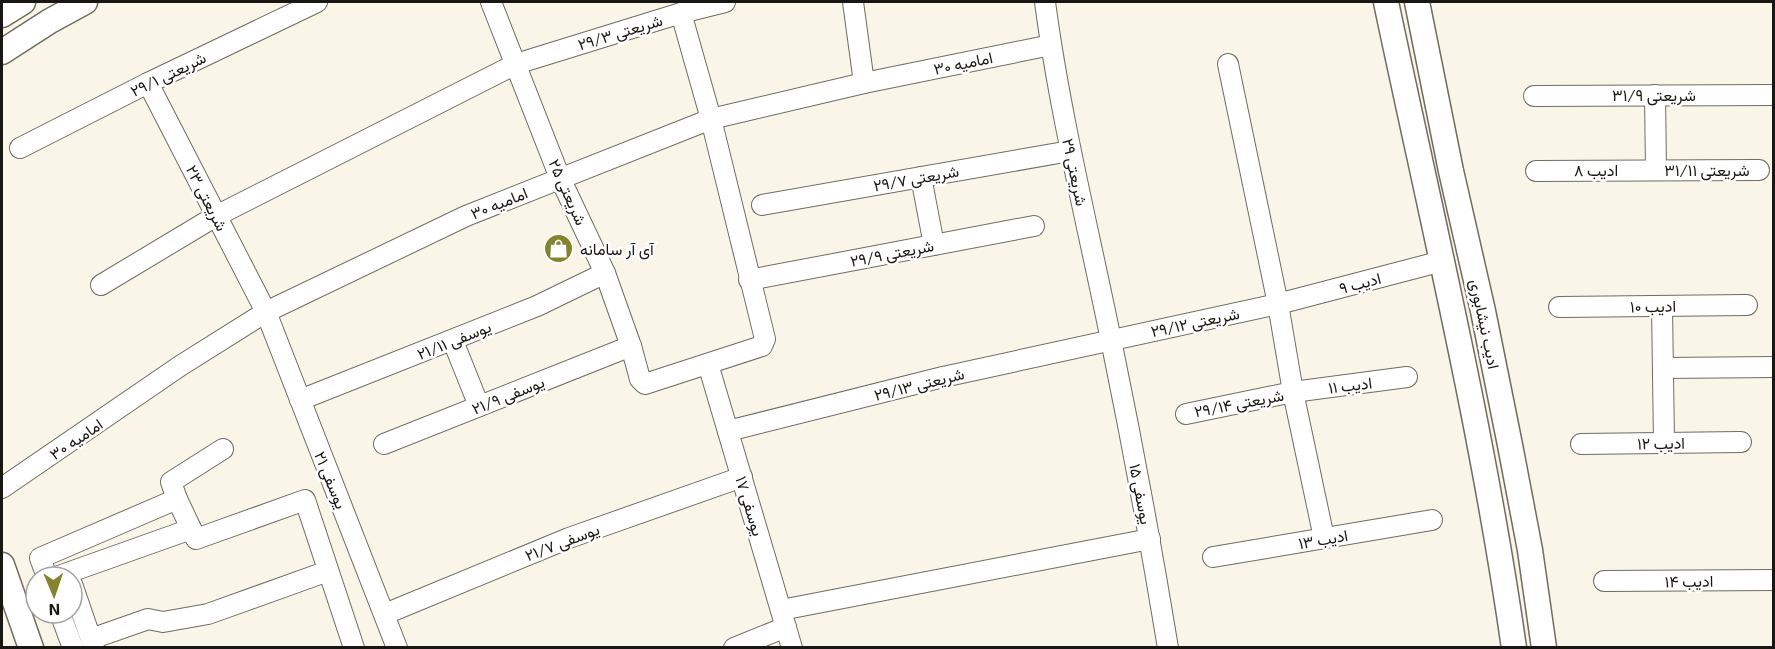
<svg xmlns="http://www.w3.org/2000/svg" width="1775" height="649" viewBox="0 0 1775 649" font-family="'Exo 2',Vazirmatn,sans-serif">
  <style>
    .lines { fill: none; stroke-linecap: round; stroke-linejoin: round }
    .minor-casing { stroke: #706c62; stroke-width: 22 }
    .major-casing { stroke: #706c62; stroke-width: 27 }
    .minor { stroke: #fff; stroke-width: 20 }
    .major { stroke: #fff; stroke-width: 24 }
    .labels { text-anchor: middle; stroke-width: 5; stroke-linejoin: round; paint-order: stroke }
    .street-label { font-size: 16px; fill: #191713; stroke: #fff }
    .poi-label { font-size: 16px; fill: #191713; stroke: #fff; text-anchor: start }
  </style>
  <rect width="100%" height="100%" fill="#faf5e9"/>
  <g class="lines">
    <defs>
      <g id="minor">
        <path d="M 491,2 L 560,178 L 605,273 L 631,346 L 640,379 L 645,384 L 762,346 L 765,339 L 711,119 L 681,13"/>
        <path d="M 853,2 L 864,83"/>
        <path d="M 1045,2 C 1060,115 1088,227 1111,340 C 1132,442 1151,544 1168,648"/>
        <path d="M 1228,64 L 1278,304 L 1293,392 L 1324,538"/>
        <path d="M 148,83 L 266,312 L 397,648"/>
        <path d="M 1655,95 L 1656,170"/>
        <path d="M 1534,96 L 1774,95"/>
        <path d="M 20,148 L 148,83 L 317,2"/>
        <path d="M 1536,171 L 1759,170"/>
        <path d="M 921,177 L 934,245"/>
        <path d="M 762,205 L 1070,151"/>
        <path d="M 749,280 L 1034,226"/>
        <path d="M 101,285 L 216,216 L 516,64 L 681,13 L 725,2"/>
        <path d="M 1662,306 L 1664,443"/>
        <path d="M 1559,307 L 1747,305"/>
        <path d="M 453,341 L 479,406"/>
        <path d="M 708,364 L 792,648"/>
        <path d="M 1663,368 L 1774,367"/>
        <path d="M 300,400 L 537,306 L 605,273"/>
        <path d="M 1186,414 L 1293,392 L 1407,377"/>
        <path d="M 728,431 L 943,377 L 1278,304 L 1442,261"/>
        <path d="M 384,444 L 631,346"/>
        <path d="M 1581,444 L 1741,442"/>
        <path d="M 2,488 L 180,366 L 266,312 L 466,216 L 711,119 L 864,83 L 1051,45"/>
        <path d="M 177,499 L 171,482 L 223,449"/>
        <path d="M 1213,557 L 1432,520"/>
        <path d="M 47,577 L 40,558 L 177,499 L 196,539 L 305,500 L 354,648"/>
        <path d="M 56,577 L 191,529"/>
        <path d="M 1604,581 L 1774,580"/>
        <path d="M 72,584 L 94,648"/>
        <path d="M 781,610 L 1150,539"/>
        <path d="M 60,613 L 73,648"/>
        <path d="M 385,614 L 569,538 L 742,477"/>
        <path d="M 91,639 L 148,619 L 163,622 L 208,614 L 328,571"/>
        <path d="M 734,648 L 786,627"/>
      </g>
      <g id="major">
        <path d="M 1386,2 C 1431,216 1483,430 1514,648"/>
        <path d="M 1417,2 L 1451,171 L 1483,311 L 1510,445 L 1530,550 L 1544,648"/>
        <path d="M 2,15 L 23,2"/>
        <path d="M 2,52 L 50,21 L 85,2"/>
        <path d="M 2,565 L 31,648"/>
      </g>
    </defs>
    <!-- minor casing -->
    <use href="#minor" class="minor-casing"/>
    <!-- major casing -->
    <use href="#major" class="major-casing"/>
    <!-- minor -->
    <use href="#minor" class="minor"/>
    <!-- major -->
    <use href="#major" class="major"/>
  </g>
  <!-- icons -->
  <defs>
    <symbol id="shop-disc" viewBox="-11 -11 22 22"><circle r="9.5" fill="#83842d" stroke="#fff"/><path d="M-5-2.5h2.3a2.7 3.5 0 0 1 5.4 0H5L5.5 6h-11ZM-1.5-2.5h3a1.5 2.3 0 0 0-3 0Z" fill="#fff"/></symbol>
  </defs>
  <g fill-rule="evenodd">
    <use href="#shop-disc" x="542" y="232" width="33" height="33"/>
  </g>
  <g class="labels">
    <!-- street labels -->
    <g class="street-label">
      <text transform="translate(620 32) rotate(-17)" y="6">شریعتی ۲۹/۳</text>
      <text transform="translate(963 63) rotate(-12)" y="6">امامیه ۳۰</text>
      <text transform="translate(168 74) rotate(-26)" y="6">شریعتی ۲۹/۱</text>
      <text x="1654" y="101">شریعتی ۳۱/۹</text>
      <text x="1596" y="176">ادیب ۸</text>
      <text x="1707" y="176">شریعتی ۳۱/۱۱</text>
      <text transform="translate(1075 172) rotate(78)" y="6">شریعتی ۲۹</text>
      <text transform="translate(916 178) rotate(-10)" y="6">شریعتی ۲۹/۷</text>
      <text transform="translate(568 192) rotate(66)" y="6">شریعتی ۲۵</text>
      <text transform="translate(207 198) rotate(63)" y="6">شریعتی ۲۳</text>
      <text transform="translate(499 203) rotate(-22)" y="6">امامیه ۳۰</text>
      <text transform="translate(892 253) rotate(-11)" y="6">شریعتی ۲۹/۹</text>
      <text transform="translate(1360 283) rotate(-15)" y="6">ادیب ۹</text>
      <text transform="translate(1653 306) rotate(-1)" y="6">ادیب ۱۰</text>
      <text transform="translate(1195 322) rotate(-12)" y="6">شریعتی ۲۹/۱۲</text>
      <text transform="translate(1485 324) rotate(78)" y="6">ادیب نیشابوری</text>
      <text transform="translate(454 340) rotate(-22)" y="6">یوسفی ۲۱/۱۱</text>
      <text transform="translate(919 384) rotate(-14)" y="6">شریعتی ۲۹/۱۳</text>
      <text transform="translate(1350 385) rotate(-7)" y="6">ادیب ۱۱</text>
      <text transform="translate(508 395) rotate(-22)" y="6">یوسفی ۲۱/۹</text>
      <text transform="translate(1239 403) rotate(-11)" y="6">شریعتی ۲۹/۱۴</text>
      <text transform="translate(76 439) rotate(-34)" y="6">امامیه ۳۰</text>
      <text transform="translate(1661 443) rotate(-1)" y="6">ادیب ۱۲</text>
      <text transform="translate(331 480) rotate(68)" y="6">یوسفی ۲۱</text>
      <text transform="translate(1141 494) rotate(79)" y="6">یوسفی ۱۵</text>
      <text transform="translate(750 506) rotate(73)" y="6">یوسفی ۱۷</text>
      <text transform="translate(1323 539) rotate(-10)" y="6">ادیب ۱۳</text>
      <text transform="translate(562 542) rotate(-21)" y="6">یوسفی ۲۱/۷</text>
      <text transform="translate(1689 581) rotate(-1)" y="6">ادیب ۱۴</text>
    </g>
    <!-- poi labels -->
    <g class="poi-label">
      <text x="580" y="255">آی آر سامانه</text>
    </g>
  </g>
  <!-- border -->
  <rect width="1775" height="649" fill="none" stroke="#191713" stroke-width="6"/>
  <!-- north arrow -->
  <g transform="translate(54 595) rotate(178)"><circle r="28" fill="#ffffff" stroke="#a3a2a1" stroke-width="1.5"/>
  <path d="M0-4.5L10 22L0 15L-10 22Z" fill="#83842d"/>
  <text y="-9" font-size="16" font-weight="bold" text-anchor="middle" fill="#191713">N</text>
  </g>
</svg>
